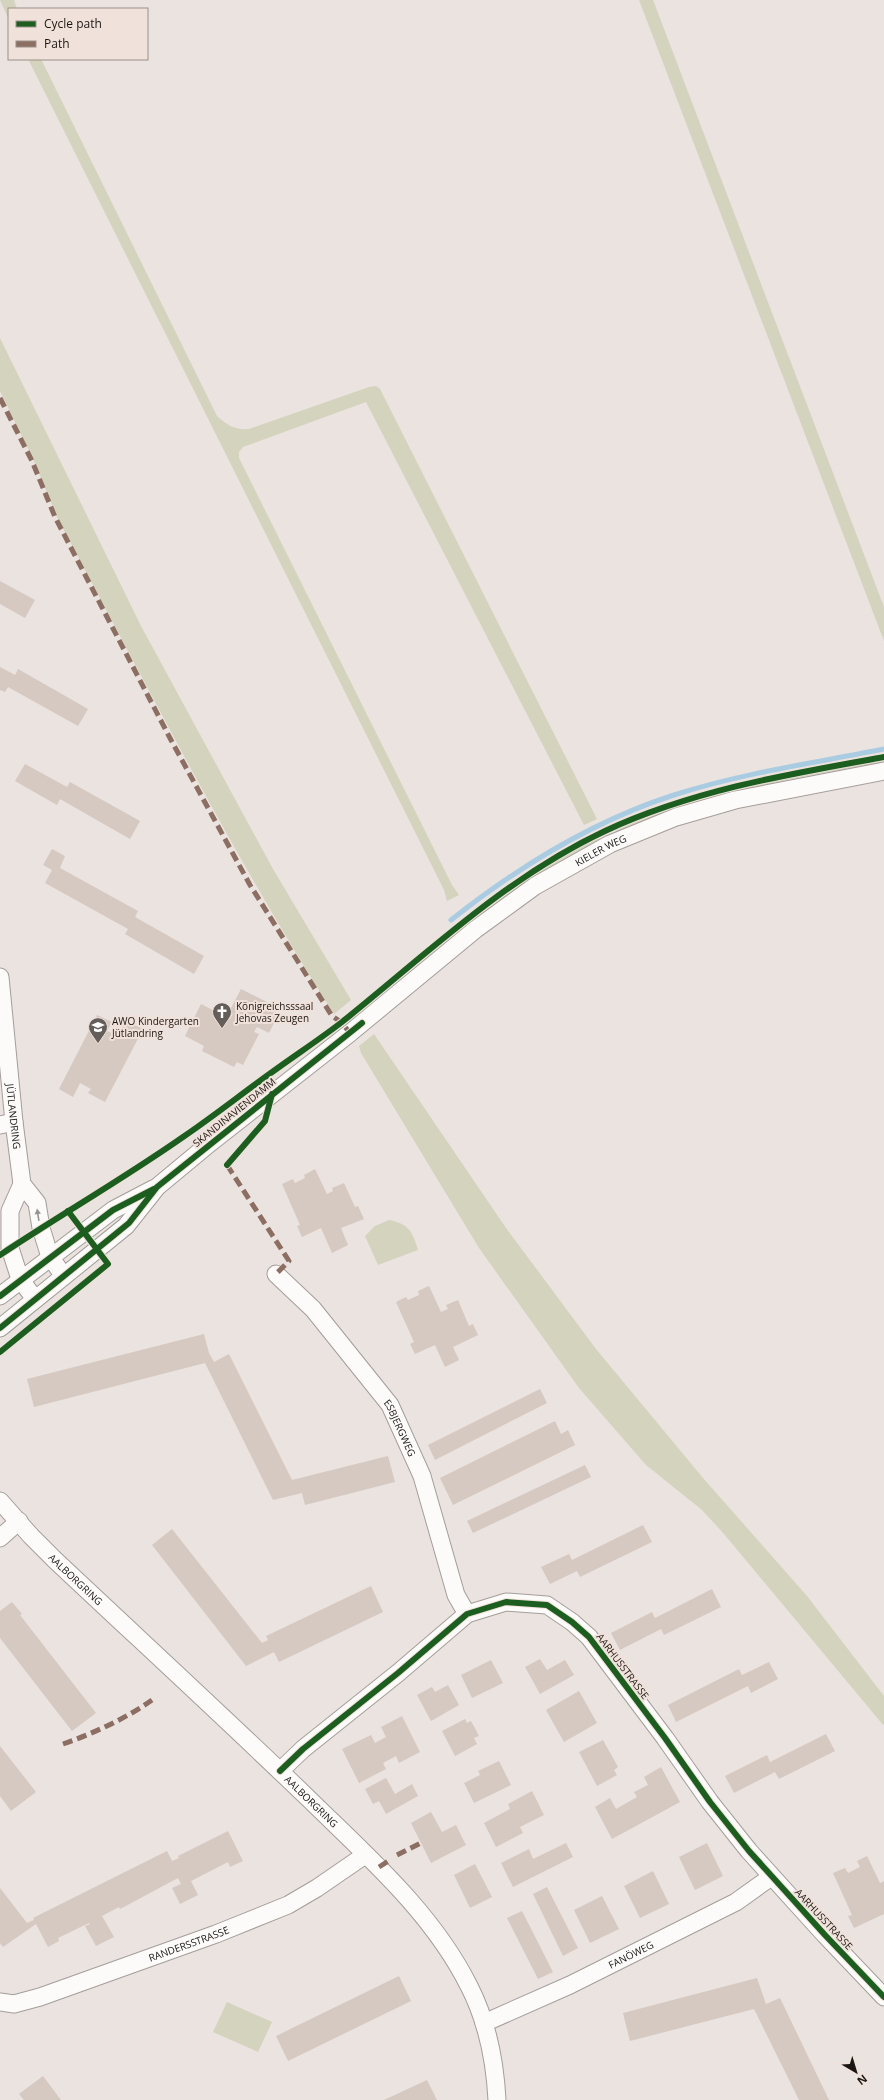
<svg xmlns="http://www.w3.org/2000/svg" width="884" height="2100" viewBox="0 0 884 2100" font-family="'Open Sans',sans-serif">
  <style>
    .green { fill: #d4d3be }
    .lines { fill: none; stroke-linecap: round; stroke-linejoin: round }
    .stream { stroke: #aacce2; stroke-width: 5 }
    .building { fill: #d6c9c1 }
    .minor-casing { stroke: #a49e9a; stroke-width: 19 }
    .minor { stroke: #fcfbfa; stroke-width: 17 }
    .quiet { stroke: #8d6e63; stroke-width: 5; stroke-dasharray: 10 5; stroke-linecap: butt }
    .cycleway-casing { stroke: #f0e2da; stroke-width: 8 }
    .cycleway { stroke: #1b5e20; stroke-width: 6 }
    .oneway { fill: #979492 }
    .labels { text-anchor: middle; stroke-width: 4; stroke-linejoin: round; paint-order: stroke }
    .street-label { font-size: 10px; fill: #1b1613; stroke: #f0e2da }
    .poi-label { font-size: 10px; fill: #1b1613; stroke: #f0e2da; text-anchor: start }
  </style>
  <rect width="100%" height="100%" fill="#ebe3df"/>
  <!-- green -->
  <g class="green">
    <path d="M 0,0 L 14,0 L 17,9 L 9,9 L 9,20 Z"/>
    <path d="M 639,0 L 653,0 L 884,607 L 884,641 Z"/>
    <path d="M 28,59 L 41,59 L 217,416 C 228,426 235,430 249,429 L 369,387 L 376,386 L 380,389 L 597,819 L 584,825 L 366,402 L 243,447 L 239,452 L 239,458 L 452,885 L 459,895 L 447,901 L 444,890 Z"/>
    <path d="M 0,338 L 141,626 L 273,869 L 351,1000 L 334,1014 C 232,854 146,684 57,517 L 34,461 L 0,391 Z"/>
    <path d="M 884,760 L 884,762 C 789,779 705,793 616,832 L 615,830 C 636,821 657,811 679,804 C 745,782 816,772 884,760 Z"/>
    <path d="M 599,838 L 600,840 L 536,875 L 535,873 L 557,859 Z"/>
    <path d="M 523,882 L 524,883 L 487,910 L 424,960 L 423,959 L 425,955 L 486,906 Z"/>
    <path d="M 411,967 L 413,969 L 408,973 L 350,1021 L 348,1020 Z"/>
    <path d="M 374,1034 L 506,1228 L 596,1349 L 703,1478 L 807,1596 L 884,1696 L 884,1726 L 724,1534 L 702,1510 L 646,1465 L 579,1388 L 479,1248 L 361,1053 L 359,1046 Z"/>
    <path d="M 389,1220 C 409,1224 412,1231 418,1250 L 378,1265 L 365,1236 L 375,1226 Z"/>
    <path d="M 227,2002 L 272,2022 L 258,2052 L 213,2032 Z"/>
  </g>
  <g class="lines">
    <!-- stream -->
    <path class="stream" d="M 451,920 C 518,867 593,821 674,795 C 742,773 814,763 884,749"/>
  </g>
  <!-- building -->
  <g class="building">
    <path d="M 0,581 L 35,600 L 25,618 L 0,604 Z"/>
    <path d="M 0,667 L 15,675 L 18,669 L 88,709 L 78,726 L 8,687 L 5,692 L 0,690 Z"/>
    <path d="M 25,764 L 67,787 L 70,782 L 140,821 L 130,839 L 60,799 L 57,805 L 15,781 Z"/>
    <path d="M 52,849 L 65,856 L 60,868 L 138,911 L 135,917 L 204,956 L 194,974 L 125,934 L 128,929 L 45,883 L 52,870 L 43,865 Z"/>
    <path d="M 241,989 L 281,1009 L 269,1033 L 257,1027 L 254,1032 L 259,1034 L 243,1065 L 237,1062 L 234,1067 L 202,1051 L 204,1046 L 185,1036 L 201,1004 L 230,1019 L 233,1014 L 229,1012 Z"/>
    <path d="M 97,1015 L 112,1022 L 107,1031 L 118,1036 L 126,1021 L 143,1029 L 105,1102 L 88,1093 L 91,1089 L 80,1083 L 73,1097 L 59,1089 Z"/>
    <path d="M 315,1169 L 327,1194 L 333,1191 L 332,1188 L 344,1183 L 355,1207 L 358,1206 L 364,1219 L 341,1228 L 348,1245 L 332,1253 L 321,1228 L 302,1237 L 297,1226 L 300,1225 L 282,1184 L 293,1179 L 295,1183 L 305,1178 L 304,1175 Z"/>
    <path d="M 429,1286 L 441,1312 L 448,1309 L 446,1305 L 458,1300 L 469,1326 L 473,1324 L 478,1335 L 453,1347 L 459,1360 L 445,1367 L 435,1345 L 415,1354 L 410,1344 L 414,1342 L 396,1302 L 406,1297 L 408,1300 L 419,1295 L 418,1291 Z"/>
    <path d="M 204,1334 L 209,1353 L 214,1362 L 229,1354 L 292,1480 L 388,1456 L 395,1482 L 305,1505 L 302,1493 L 273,1500 L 205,1363 L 34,1407 L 27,1379 Z"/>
    <path d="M 540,1389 L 547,1403 L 435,1460 L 428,1445 Z"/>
    <path d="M 555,1421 L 561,1434 L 568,1430 L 575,1445 L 453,1505 L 440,1478 Z"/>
    <path d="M 585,1465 L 591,1477 L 473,1533 L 467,1521 Z"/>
    <path d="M 643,1525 L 652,1542 L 580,1577 L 577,1571 L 550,1584 L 541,1567 L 569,1554 L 572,1560 Z"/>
    <path d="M 172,1529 L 262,1643 L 268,1640 L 266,1636 L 371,1586 L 383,1612 L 279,1662 L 274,1652 L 246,1666 L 152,1545 Z"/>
    <path d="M 712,1589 L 721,1607 L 664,1635 L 661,1629 L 620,1650 L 611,1633 L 652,1612 L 655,1618 Z"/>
    <path d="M 12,1602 L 22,1614 L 20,1615 L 96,1713 L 72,1731 L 0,1638 L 0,1611 Z"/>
    <path d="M 540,1659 L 547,1670 L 565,1660 L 574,1675 L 540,1694 L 525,1667 Z"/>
    <path d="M 491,1660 L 503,1683 L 472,1698 L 461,1675 Z"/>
    <path d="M 769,1662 L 778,1679 L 751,1693 L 748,1686 L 676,1722 L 668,1705 L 739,1669 L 742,1675 Z"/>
    <path d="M 448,1685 L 459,1705 L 431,1721 L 417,1695 L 432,1687 L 435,1692 Z"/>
    <path d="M 579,1691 L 597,1723 L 564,1742 L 546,1710 Z"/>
    <path d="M 402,1716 L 420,1752 L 399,1763 L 396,1756 L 383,1763 L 386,1769 L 359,1783 L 342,1749 L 371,1735 L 375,1743 L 386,1737 L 381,1727 Z"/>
    <path d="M 465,1719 L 467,1723 L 471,1721 L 479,1736 L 474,1738 L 477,1744 L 455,1756 L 442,1731 Z"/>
    <path d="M 826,1734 L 835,1751 L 779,1779 L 775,1772 L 734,1793 L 725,1776 L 767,1755 L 770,1762 Z"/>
    <path d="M 603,1740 L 618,1767 L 614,1770 L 617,1775 L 597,1786 L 579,1752 Z"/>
    <path d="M 0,1746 L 36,1792 L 11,1811 L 0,1796 Z"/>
    <path d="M 499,1761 L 511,1785 L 474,1803 L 464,1783 L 480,1775 L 478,1771 Z"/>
    <path d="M 661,1767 L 680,1802 L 612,1839 L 595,1807 L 610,1798 L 616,1809 L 637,1797 L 634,1792 L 648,1785 L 644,1777 Z"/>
    <path d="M 386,1778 L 395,1794 L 412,1784 L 418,1796 L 386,1814 L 379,1801 L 373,1804 L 365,1789 Z"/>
    <path d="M 532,1791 L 544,1815 L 520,1827 L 523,1833 L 496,1847 L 484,1823 L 510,1809 L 508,1804 Z"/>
    <path d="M 431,1812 L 442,1832 L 456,1825 L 466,1845 L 431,1863 L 411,1823 Z"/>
    <path d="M 228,1831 L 243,1861 L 230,1867 L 228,1862 L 191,1881 L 198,1895 L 180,1904 L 172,1888 L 181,1884 L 178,1878 L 120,1909 L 119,1907 L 102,1916 L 114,1937 L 96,1946 L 85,1926 L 90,1924 L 89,1923 L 58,1938 L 59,1941 L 48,1947 L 36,1924 L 3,1947 L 0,1943 L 0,1888 L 27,1923 L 34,1920 L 33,1918 L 167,1851 L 172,1861 L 179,1858 L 178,1856 Z"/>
    <path d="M 566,1843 L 573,1857 L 513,1887 L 501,1863 L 529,1849 L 533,1859 Z"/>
    <path d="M 707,1843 L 723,1876 L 695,1890 L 679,1857 Z"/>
    <path d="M 867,1856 L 880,1883 L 884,1881 L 884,1914 L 854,1928 L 848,1916 L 852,1915 L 833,1873 L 845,1868 L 848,1873 L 860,1867 L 857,1861 Z"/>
    <path d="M 475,1864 L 492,1897 L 470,1908 L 454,1875 Z"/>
    <path d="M 653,1871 L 669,1904 L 640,1918 L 624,1886 Z"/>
    <path d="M 547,1887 L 578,1948 L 563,1956 L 533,1894 Z"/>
    <path d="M 602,1896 L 619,1929 L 590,1943 L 574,1910 Z"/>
    <path d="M 522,1911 L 553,1972 L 538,1979 L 507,1918 Z"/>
    <path d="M 399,1976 L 411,2001 L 288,2061 L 276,2036 Z"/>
    <path d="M 757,1978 L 766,2004 L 780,1998 L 829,2100 L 799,2100 L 754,2009 L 630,2041 L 623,2013 Z"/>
    <path d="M 43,2076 L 61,2100 L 24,2100 L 19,2094 Z"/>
    <path d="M 427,2080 L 437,2100 L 384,2100 Z"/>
  </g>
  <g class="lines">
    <defs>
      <g id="minor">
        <path id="s1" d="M 0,977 L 14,1122 L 22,1184 L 37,1203 L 41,1228 L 50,1257 L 64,1276"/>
        <path d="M 0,1125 L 14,1122"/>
        <path d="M 22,1184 L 10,1211 L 10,1248 L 20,1279 L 35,1299"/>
        <path id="s2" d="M 276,1274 L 313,1309 L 390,1405 L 422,1476 L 456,1595 L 467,1614"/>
        <path d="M 0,1296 L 113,1210 L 153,1189"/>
        <path id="s3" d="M 0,1328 L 126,1226 L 157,1187 L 210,1143 L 350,1033 L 476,929 L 535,886 L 610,844 L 676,817 L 735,800 L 884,771"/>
        <path id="s4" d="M 0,1501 L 31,1536 L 55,1560 C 140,1640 225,1718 309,1799 C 367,1856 432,1912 469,1986 C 487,2021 495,2061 497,2100"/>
        <path d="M 0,1538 L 19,1521"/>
        <path d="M 280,1771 L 303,1749 L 398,1673 L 467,1614 L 506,1602 L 547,1605 L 572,1622 L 589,1637 L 665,1738 L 710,1802 L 749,1851 L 825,1935 L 884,1997"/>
        <path id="s5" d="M 0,2002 L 14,2004 L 40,1997 L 216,1934 L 288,1905 L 317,1888 L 365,1855"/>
        <path id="s6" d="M 484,2023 L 570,1985 L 736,1902 L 771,1877"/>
      </g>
    </defs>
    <!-- minor casing -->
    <use href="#minor" class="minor-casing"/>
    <!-- minor -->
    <use href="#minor" class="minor"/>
    <!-- quiet -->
    <g class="quiet">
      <path d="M 0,398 L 32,461 L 55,517 L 171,740 L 250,885 L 332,1016 L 341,1022 L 350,1033"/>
      <path d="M 227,1165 L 289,1261 L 276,1274"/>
      <path d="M 63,1744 C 94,1733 125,1719 152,1700"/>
      <path d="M 397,1855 L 421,1843"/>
      <path d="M 379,1867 L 390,1860"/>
    </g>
    <defs>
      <g id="cycleway">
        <path d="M 227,1165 L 265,1121 L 272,1094"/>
        <path d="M 0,1255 C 60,1215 123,1179 183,1137 C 214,1116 244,1092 275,1070 C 297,1054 320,1039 342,1022 C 427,954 505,878 605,831 C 693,790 789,774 884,757"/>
        <path d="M 0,1296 L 113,1210 L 154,1189"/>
        <path d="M 0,1328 L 129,1223 L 157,1187 L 362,1023"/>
        <path d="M 0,1352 L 108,1264 L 68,1211"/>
        <path d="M 280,1771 L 303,1749 L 398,1673 L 467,1614 L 506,1602 L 547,1605 L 572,1622 L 589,1637 L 665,1738 L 710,1802 L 749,1851 L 825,1935 L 884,1997"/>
      </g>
    </defs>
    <!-- cycleway casing -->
    <use href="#cycleway" class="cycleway-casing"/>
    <!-- cycleway -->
    <use href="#cycleway" class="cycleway"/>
  </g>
  <!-- one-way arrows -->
  <defs><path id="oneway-solid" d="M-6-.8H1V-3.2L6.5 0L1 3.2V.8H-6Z"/></defs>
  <use class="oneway" href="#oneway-solid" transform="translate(38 1215) rotate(-99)"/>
  <!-- icons -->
  <defs>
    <symbol id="church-pin" viewBox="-11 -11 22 30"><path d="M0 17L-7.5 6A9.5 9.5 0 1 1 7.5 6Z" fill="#645e5a" stroke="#f0e2da"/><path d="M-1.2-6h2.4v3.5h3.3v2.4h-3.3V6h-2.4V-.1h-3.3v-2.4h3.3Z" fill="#fff"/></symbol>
    <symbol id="school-pin" viewBox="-11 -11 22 30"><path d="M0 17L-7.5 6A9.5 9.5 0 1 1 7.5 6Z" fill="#645e5a" stroke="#f0e2da"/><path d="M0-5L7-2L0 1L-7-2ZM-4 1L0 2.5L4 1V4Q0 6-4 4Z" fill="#fff"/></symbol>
  </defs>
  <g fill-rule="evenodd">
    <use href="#church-pin" x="211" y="1001" width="22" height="30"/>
    <use href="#school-pin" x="87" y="1016" width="22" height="30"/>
  </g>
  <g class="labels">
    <!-- street labels -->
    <g class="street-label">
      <text dy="4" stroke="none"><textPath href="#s3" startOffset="770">KIELER WEG</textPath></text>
      <text transform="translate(234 1112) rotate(-39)" y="4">SKANDINAVIENDAMM</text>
      <text dy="4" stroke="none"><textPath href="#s1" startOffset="140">JÜTLANDRING</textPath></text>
      <text dy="4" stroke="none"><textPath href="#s2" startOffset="199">ESBJERGWEG</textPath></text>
      <text dy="4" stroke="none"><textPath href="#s4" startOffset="109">AALBORGRING</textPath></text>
      <text transform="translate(623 1666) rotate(53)" y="4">AARHUSSTRASSE</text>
      <text dy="4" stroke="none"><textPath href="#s4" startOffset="433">AALBORGRING</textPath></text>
      <text transform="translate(824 1919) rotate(47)" y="4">AARHUSSTRASSE</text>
      <text dy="4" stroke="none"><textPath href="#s5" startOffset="199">RANDERSSTRASSE</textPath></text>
      <text dy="4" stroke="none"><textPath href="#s6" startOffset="162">FANÖWEG</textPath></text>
    </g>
    <!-- poi labels -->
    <g class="poi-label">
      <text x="236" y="1010">Königreichsssaal<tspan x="236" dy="12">Jehovas Zeugen</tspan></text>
      <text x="112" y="1025">AWO Kindergarten<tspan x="112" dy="12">Jütlandring</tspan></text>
    </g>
  </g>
  <!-- legend -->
  <rect x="8" y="8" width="140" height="52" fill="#f0e2da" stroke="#9b908a"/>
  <rect x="16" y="21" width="20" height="6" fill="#1b5e20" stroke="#9b908a"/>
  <text x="44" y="28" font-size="12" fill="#1b1613">Cycle path</text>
  <rect x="16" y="41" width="20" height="6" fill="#8d6e63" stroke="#9b908a"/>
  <text x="44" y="48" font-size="12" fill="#1b1613">Path</text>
  <!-- north arrow -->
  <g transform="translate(856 2072) rotate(142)" stroke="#f0e2da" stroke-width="3" paint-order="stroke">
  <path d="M0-3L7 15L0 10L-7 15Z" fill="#1b1613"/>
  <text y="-6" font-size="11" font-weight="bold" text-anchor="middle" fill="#1b1613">N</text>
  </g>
</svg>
